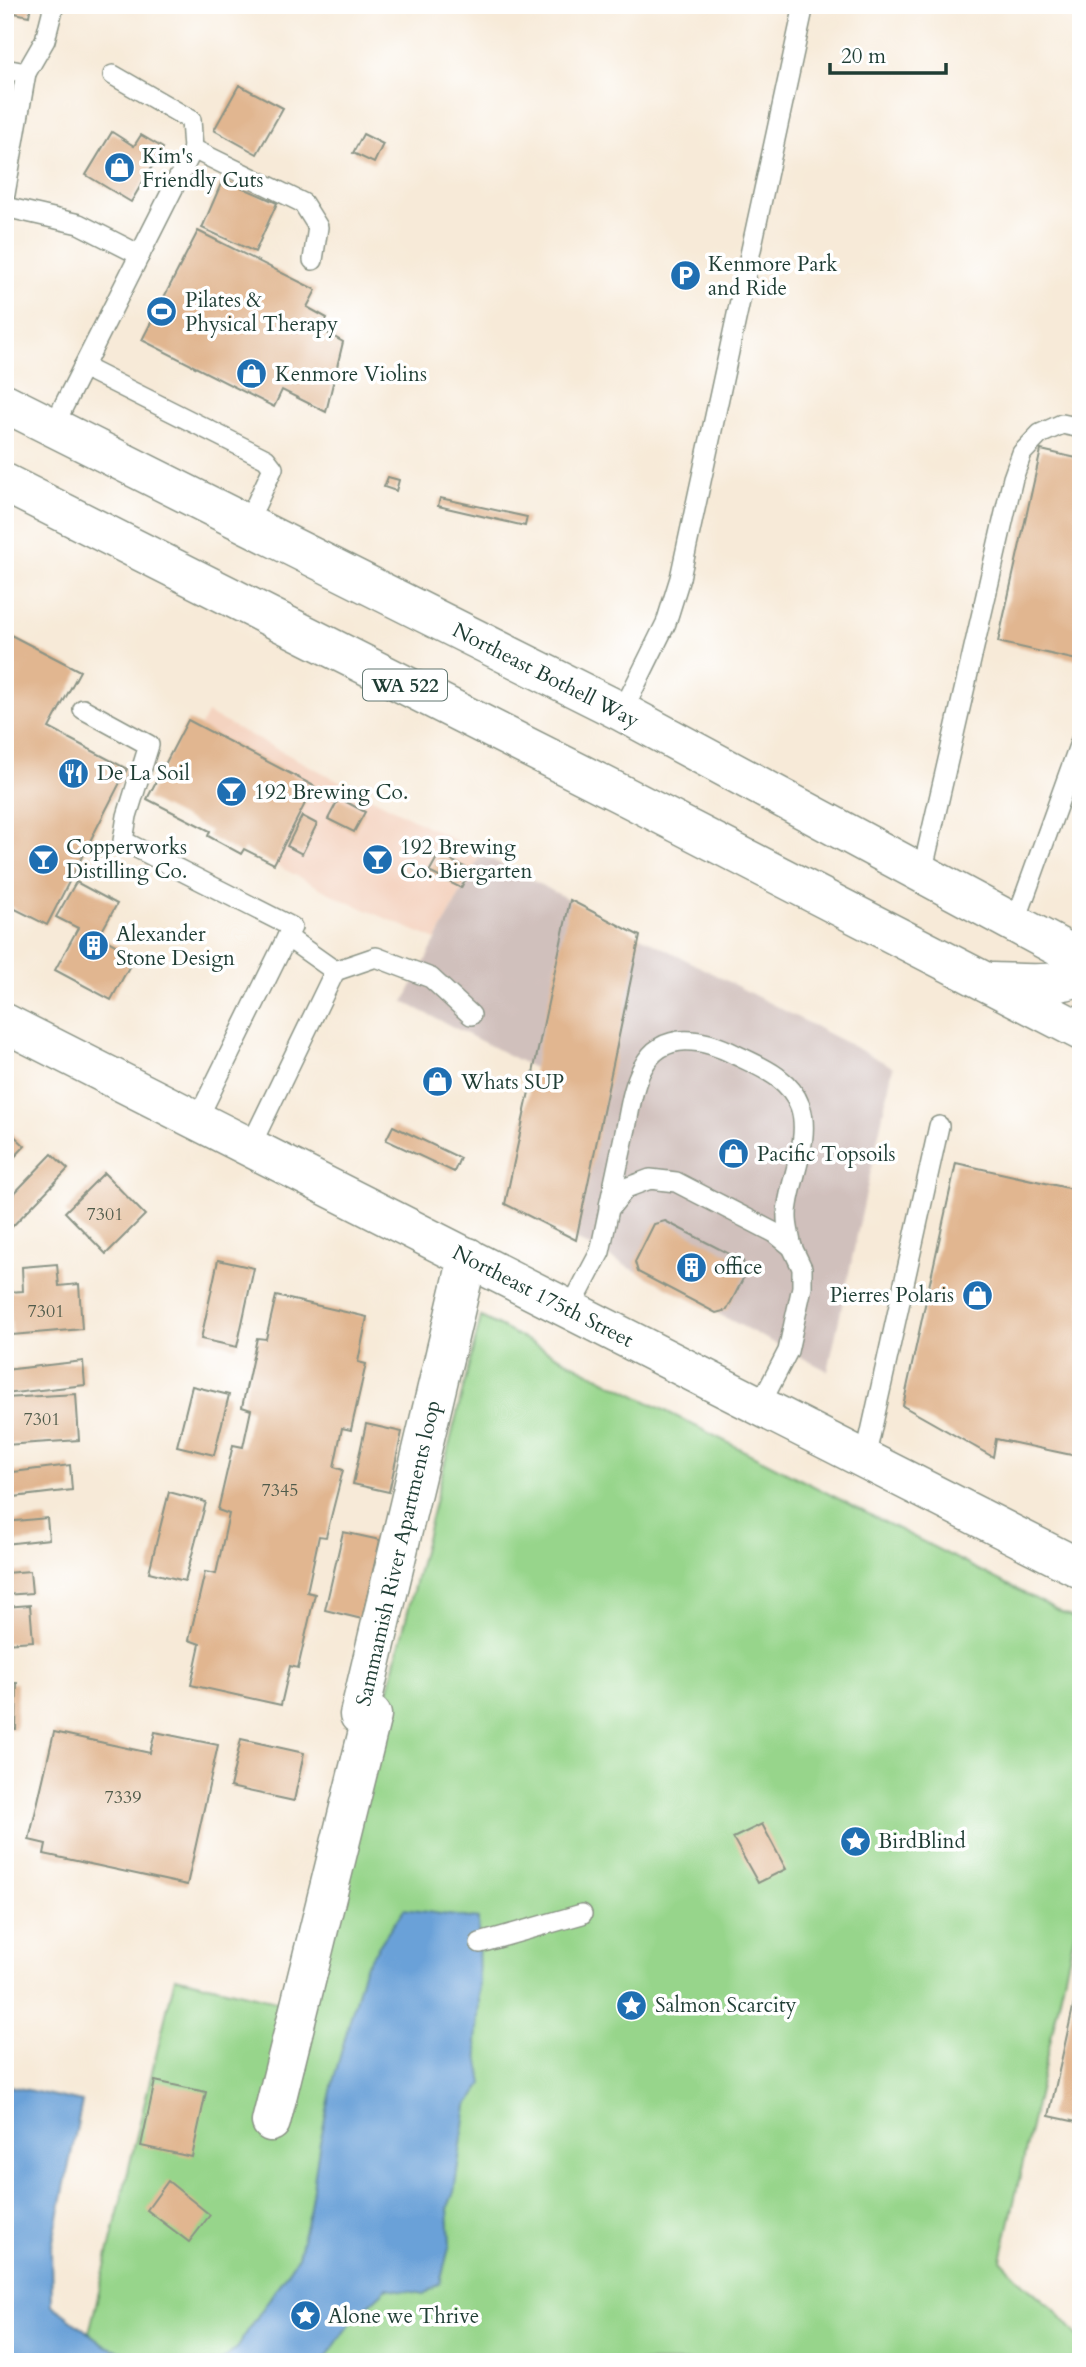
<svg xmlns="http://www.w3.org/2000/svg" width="1086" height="2367" viewBox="0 0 1086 2367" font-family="Cardo,serif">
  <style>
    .built { fill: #f4d3c0 }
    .industrial { fill: #d0c0bc }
    .green { fill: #97d58b; stroke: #5b8960; stroke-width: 2 }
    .water { fill: #6aa1d8; stroke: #446f86; stroke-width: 2 }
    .building { fill: #e1b690 }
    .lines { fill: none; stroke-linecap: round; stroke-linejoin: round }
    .lane-casing { stroke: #8b9486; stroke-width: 22 }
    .street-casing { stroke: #8b9486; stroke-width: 41 }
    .secondary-casing { stroke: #8b9486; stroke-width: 41 }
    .primary-casing { stroke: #8b9486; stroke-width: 41 }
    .lane { stroke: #fff; stroke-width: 19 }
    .street { stroke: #fff; stroke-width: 38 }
    .secondary { stroke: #fff; stroke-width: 38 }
    .primary { stroke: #fff; stroke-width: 38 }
    .labels { text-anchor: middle; stroke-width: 7; stroke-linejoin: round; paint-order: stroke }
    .number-label { font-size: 18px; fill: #505b4b }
    .shield { fill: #fff; stroke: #627771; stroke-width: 2 }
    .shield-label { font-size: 19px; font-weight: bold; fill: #1f3d34 }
    .poi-label { font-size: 21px; fill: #1f3d34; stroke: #fff; text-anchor: start }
    .street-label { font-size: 21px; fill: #1f3d34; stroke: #fff }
  </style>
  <rect width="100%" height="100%" fill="#fff"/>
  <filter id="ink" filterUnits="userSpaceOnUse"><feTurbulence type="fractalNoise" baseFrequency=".0143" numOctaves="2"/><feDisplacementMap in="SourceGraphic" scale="14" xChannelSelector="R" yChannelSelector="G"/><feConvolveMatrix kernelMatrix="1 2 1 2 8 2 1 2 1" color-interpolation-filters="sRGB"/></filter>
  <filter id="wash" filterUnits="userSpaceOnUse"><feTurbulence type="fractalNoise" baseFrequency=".00686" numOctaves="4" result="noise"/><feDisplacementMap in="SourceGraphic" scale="28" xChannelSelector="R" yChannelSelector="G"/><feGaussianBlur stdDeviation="1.57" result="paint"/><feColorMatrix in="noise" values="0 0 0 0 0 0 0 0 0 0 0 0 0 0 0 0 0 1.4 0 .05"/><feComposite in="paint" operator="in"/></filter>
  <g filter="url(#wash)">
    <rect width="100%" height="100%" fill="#f7ead8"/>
    <!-- built -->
    <path class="built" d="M 207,713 L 481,854 L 436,940 L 341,899 L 274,864 L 314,786 L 200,727 Z"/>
    <!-- industrial -->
    <g class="industrial">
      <path d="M 481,854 L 570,900 L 534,1068 L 404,1002 Z"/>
      <path d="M 640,936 L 893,1067 L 828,1371 L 576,1240 Z"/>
    </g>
    <!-- green -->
    <path class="green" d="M 481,1317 L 1081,1622 L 1081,1904 L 1001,2260 L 1023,2283 L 1054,2309 L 1077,2335 L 1081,2343 L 1081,2362 L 110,2362 L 106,2346 L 89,2333 L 175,1977 L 309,2009 Z"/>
    <!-- water -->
    <g class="water">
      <path d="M 404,1909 L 478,1919 L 479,2003 L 476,2043 L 483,2084 L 467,2106 L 454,2192 L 448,2207 L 450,2244 L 440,2283 L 425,2294 L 387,2288 L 353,2319 L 323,2362 L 220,2362 L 235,2350 L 298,2256 L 310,2208 L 319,2147 L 333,2082 L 364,1968 Z"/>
      <path d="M 5,2085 L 82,2102 L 51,2251 L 52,2305 L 106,2346 L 149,2362 L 5,2362 Z"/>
    </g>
    <g id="blocks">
      <!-- building -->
      <g class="building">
        <path d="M 5,5 L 31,5 L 29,16 L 5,11 Z"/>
        <path d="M 239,85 L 283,108 L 257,154 L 214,130 Z"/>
        <path d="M 112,132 L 134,146 L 141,135 L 163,148 L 131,202 L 86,175 Z"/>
        <path d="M 363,134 L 383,144 L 374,163 L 353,153 Z"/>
        <path d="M 223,179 L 277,203 L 255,252 L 202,228 Z"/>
        <path d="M 198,231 L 316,290 L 307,307 L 327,318 L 322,330 L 343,342 L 326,412 L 282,390 L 274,407 L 142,340 Z"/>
        <path d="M 1041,450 L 1081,459 L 1081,661 L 998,642 Z"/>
        <path d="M 388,477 L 399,480 L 396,491 L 384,487 Z"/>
        <path d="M 440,498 L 527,517 L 525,526 L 438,506 Z"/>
        <path d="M 5,632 L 80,671 L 49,728 L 127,769 L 47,925 L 5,904 Z"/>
        <path d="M 188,720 L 314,786 L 274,864 L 244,849 L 241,854 L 208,836 L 210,831 L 147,799 Z"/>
        <path d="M 339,798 L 365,812 L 354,832 L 328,819 Z"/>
        <path d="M 302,816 L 317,824 L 302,854 L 287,846 Z"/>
        <path d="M 439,854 L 470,870 L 461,888 L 429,872 Z"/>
        <path d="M 76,882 L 117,904 L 99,936 L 135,956 L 111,1000 L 55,970 L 78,928 L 56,917 Z"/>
        <path d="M 570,900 L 640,936 L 576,1240 L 505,1204 Z"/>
        <path d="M 393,1126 L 460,1158 L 454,1172 L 386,1140 Z"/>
        <path d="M 8,1130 L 25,1146 L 5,1167 L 5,1133 Z"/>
        <path d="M 52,1154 L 68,1169 L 5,1234 L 5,1203 Z"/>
        <path d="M 956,1163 L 1081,1191 L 1081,1457 L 996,1439 L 993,1457 L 903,1406 Z"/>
        <path d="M 104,1173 L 145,1215 L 106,1254 L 65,1212 Z"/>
        <path d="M 665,1221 L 743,1261 L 746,1273 L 727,1310 L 716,1313 L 638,1272 L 635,1262 L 654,1224 Z"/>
        <path d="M 218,1260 L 254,1268 L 237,1347 L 201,1339 Z"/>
        <path d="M 57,1264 L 59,1286 L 79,1284 L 82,1329 L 12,1335 L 9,1292 L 23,1291 L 22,1267 Z"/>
        <path d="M 276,1296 L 367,1317 L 358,1362 L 366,1364 L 351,1430 L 342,1428 L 334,1467 L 343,1470 L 326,1537 L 319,1536 L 307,1592 L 315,1594 L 298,1668 L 290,1666 L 281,1705 L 191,1685 L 200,1644 L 189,1640 L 205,1572 L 216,1574 L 229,1514 L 218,1510 L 233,1445 L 243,1447 L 251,1410 L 242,1407 L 257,1338 L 266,1339 Z"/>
        <path d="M 83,1361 L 85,1385 L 5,1394 L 5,1370 Z"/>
        <path d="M 192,1386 L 229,1395 L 214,1455 L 177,1446 Z"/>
        <path d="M 76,1394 L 79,1440 L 5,1445 L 5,1398 Z"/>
        <path d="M 366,1424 L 402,1432 L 389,1492 L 353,1484 Z"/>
        <path d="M 70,1465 L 72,1490 L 5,1498 L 5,1473 Z"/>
        <path d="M 169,1492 L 206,1502 L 185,1581 L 149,1572 Z"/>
        <path d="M 47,1518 L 49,1539 L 5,1544 L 5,1522 Z"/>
        <path d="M 343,1532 L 380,1540 L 362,1619 L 325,1610 Z"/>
        <path d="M 30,1571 L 32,1593 L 5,1595 L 5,1573 Z"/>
        <path d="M 30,1605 L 33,1641 L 5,1643 L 5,1607 Z"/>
        <path d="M 5,1683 L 17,1683 L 16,1729 L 5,1729 Z"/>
        <path d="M 54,1732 L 150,1753 L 155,1732 L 218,1745 L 187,1885 L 44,1854 L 46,1844 L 29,1840 Z"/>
        <path d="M 241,1739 L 304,1753 L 294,1801 L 230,1787 Z"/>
        <path d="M 762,1824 L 786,1869 L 758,1883 L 733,1838 Z"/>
        <path d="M 1080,1976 L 1081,1976 L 1081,2123 L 1049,2116 Z"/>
        <path d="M 155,2081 L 206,2092 L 192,2157 L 141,2146 Z"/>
        <path d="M 168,2181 L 210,2215 L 189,2242 L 147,2210 Z"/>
      </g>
    </g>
  </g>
  <g filter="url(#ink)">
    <use href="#blocks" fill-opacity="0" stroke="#8b9486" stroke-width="2"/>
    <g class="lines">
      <defs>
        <g id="lane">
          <path d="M 5,69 L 26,73 L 5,194"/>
          <path d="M 26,73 L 45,40 L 54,5"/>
          <path d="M 113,75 L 191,120 L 193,149 L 303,203 L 318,227 L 313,260"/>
          <path d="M 5,207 L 79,224 L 140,255"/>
          <path d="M 83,367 L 266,459 L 273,468 L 247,524"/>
          <path d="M 53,427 L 193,149"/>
          <path d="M 83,709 L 149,745 L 127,816 L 123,841 L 292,927 L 197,1120"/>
          <path d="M 622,712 L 666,623 L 680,578 L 804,5"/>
          <path d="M 922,873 L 1013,478 L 1022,453 L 1040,434 L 1062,424 L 1081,428"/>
          <path d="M 1015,923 L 1081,740"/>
          <path d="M 335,971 L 376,957 L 431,978 L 471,1015"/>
          <path d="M 250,1147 L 335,971 L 287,937"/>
          <path d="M 609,1206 C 615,1180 620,1154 626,1128 C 630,1108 633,1085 643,1067 C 663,1029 705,1039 736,1055 C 761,1067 790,1078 800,1106 C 811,1137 792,1175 788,1205 C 785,1219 789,1233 792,1247"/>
          <path d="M 570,1309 L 600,1252 L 609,1209 L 626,1188 L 650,1179 L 676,1182 L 775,1233 L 792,1247 L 802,1268 L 802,1287 L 788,1351 L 760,1405"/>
          <path d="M 865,1459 L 939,1126"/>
          <path d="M 480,1943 L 582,1914"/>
        </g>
        <path id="street" d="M 271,2122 L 372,1715 L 359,1715 L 468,1257"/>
        <path id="secondary" d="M 5,1023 L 1081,1569"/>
        <g id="primary">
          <path d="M 5,403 L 622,712 L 1081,959"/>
          <path d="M 5,483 L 621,794 L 1081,1031"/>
          <path d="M 993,982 C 1015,982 1064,988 1081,974"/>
        </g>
      </defs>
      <!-- lane casing -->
      <use href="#lane" class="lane-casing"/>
      <!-- street casing -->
      <use href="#street" class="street-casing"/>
      <!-- secondary casing -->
      <use href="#secondary" class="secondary-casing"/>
      <!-- primary casing -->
      <use href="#primary" class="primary-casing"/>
      <!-- lane -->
      <use href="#lane" class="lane"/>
      <!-- street -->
      <use href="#street" class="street"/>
      <!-- secondary -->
      <use href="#secondary" class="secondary"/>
      <!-- primary -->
      <use href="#primary" class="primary"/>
    </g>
  </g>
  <!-- icons -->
  <defs>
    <symbol id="shop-disc" viewBox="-11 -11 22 22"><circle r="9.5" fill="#1f6fb2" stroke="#fff"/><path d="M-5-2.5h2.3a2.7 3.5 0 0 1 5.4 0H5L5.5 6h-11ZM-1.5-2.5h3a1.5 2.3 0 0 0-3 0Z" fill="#fff"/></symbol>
    <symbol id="parking-disc" viewBox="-11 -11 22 22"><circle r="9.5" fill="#1f6fb2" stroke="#fff"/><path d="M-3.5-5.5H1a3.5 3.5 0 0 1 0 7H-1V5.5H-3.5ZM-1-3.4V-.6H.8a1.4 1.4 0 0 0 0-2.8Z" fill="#fff"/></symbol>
    <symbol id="stadium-disc" viewBox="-11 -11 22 22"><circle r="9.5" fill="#1f6fb2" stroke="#fff"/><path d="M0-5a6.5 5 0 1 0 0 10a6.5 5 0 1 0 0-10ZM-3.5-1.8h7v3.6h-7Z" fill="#fff"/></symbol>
    <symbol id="restaurant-disc" viewBox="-11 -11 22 22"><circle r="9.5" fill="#1f6fb2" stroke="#fff"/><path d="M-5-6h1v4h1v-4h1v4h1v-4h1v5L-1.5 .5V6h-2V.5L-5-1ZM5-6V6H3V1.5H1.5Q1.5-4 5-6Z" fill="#fff"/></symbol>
    <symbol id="bar-disc" viewBox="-11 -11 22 22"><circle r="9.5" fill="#1f6fb2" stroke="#fff"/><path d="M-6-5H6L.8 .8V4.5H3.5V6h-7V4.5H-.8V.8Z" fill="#fff"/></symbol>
    <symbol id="building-disc" viewBox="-11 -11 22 22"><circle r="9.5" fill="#1f6fb2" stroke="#fff"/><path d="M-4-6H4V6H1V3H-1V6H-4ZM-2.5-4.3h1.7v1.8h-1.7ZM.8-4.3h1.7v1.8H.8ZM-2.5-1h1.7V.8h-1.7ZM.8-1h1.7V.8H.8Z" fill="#fff"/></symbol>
    <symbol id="sight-disc" viewBox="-11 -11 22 22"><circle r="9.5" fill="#1f6fb2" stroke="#fff"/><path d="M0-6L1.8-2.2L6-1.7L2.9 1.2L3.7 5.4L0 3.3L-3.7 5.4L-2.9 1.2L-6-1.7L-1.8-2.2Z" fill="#fff"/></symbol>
  </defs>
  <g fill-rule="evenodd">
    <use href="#shop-disc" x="102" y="150" width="35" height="35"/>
    <use href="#parking-disc" x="668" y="258" width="35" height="35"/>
    <use href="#stadium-disc" x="144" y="294" width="35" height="35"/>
    <use href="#shop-disc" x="234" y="356" width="35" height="35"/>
    <use href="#restaurant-disc" x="56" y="756" width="35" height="35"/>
    <use href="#bar-disc" x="214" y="774" width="35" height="35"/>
    <use href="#bar-disc" x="26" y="842" width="35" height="35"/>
    <use href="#bar-disc" x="360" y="842" width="35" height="35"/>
    <use href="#building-disc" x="76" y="928" width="35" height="35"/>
    <use href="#shop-disc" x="420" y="1064" width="35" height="35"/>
    <use href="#shop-disc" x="716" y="1136" width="35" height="35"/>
    <use href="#building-disc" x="674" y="1250" width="35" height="35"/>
    <use href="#shop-disc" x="960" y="1278" width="35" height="35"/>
    <use href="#sight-disc" x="838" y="1824" width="35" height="35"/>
    <use href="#sight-disc" x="614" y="1988" width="35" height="35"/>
    <use href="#sight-disc" x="288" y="2298" width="35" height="35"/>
  </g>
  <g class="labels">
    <!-- number labels -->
    <g class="number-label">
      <text x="105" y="1220">7301</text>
      <text x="46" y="1317">7301</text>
      <text x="42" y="1425">7301</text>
      <text x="280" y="1496">7345</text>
      <text x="123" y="1803">7339</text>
    </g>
    <!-- shield labels -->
    <rect class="shield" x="363" y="669.5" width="84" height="31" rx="5"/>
    <g class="shield-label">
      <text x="405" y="692">WA 522</text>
    </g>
    <!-- poi labels -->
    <g class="poi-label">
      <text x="142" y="163">Kim's<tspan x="142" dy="24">Friendly Cuts</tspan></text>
      <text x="708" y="271">Kenmore Park<tspan x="708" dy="24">and Ride</tspan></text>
      <text x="185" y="307">Pilates &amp;<tspan x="185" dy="24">Physical Therapy</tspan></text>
      <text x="275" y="381">Kenmore Violins</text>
      <text x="97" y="780">De La Soil</text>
      <text x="254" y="799">192 Brewing Co.</text>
      <text x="66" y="854">Copperworks<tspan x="66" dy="24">Distilling Co.</tspan></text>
      <text x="400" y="854">192 Brewing<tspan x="400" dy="24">Co. Biergarten</tspan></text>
      <text x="116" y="941">Alexander<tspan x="116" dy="24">Stone Design</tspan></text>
      <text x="461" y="1089">Whats SUP</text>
      <text x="757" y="1161">Pacific Topsoils</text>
      <text x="714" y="1274">office</text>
      <text x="954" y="1302" text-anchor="end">Pierres Polaris</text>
      <text x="878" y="1848">BirdBlind</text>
      <text x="655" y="2012">Salmon Scarcity</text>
      <text x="328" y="2323">Alone we Thrive</text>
    </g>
    <!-- street labels -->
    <g class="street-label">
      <text transform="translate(546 675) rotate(27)" y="7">Northeast Bothell Way</text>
      <text transform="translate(543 1296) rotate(27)" y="7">Northeast 175th Street</text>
      <text transform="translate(398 1553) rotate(-77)" y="7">Sammamish River Apartments loop</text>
    </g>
  </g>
  <!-- margin -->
  <rect width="1086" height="2367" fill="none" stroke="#fff" stroke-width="28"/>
  <!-- scale -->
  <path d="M830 63v10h116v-10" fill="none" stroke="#1f3d34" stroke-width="3.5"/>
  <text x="841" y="63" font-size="21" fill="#1f3d34" stroke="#ffffff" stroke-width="5" paint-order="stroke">20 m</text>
</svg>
